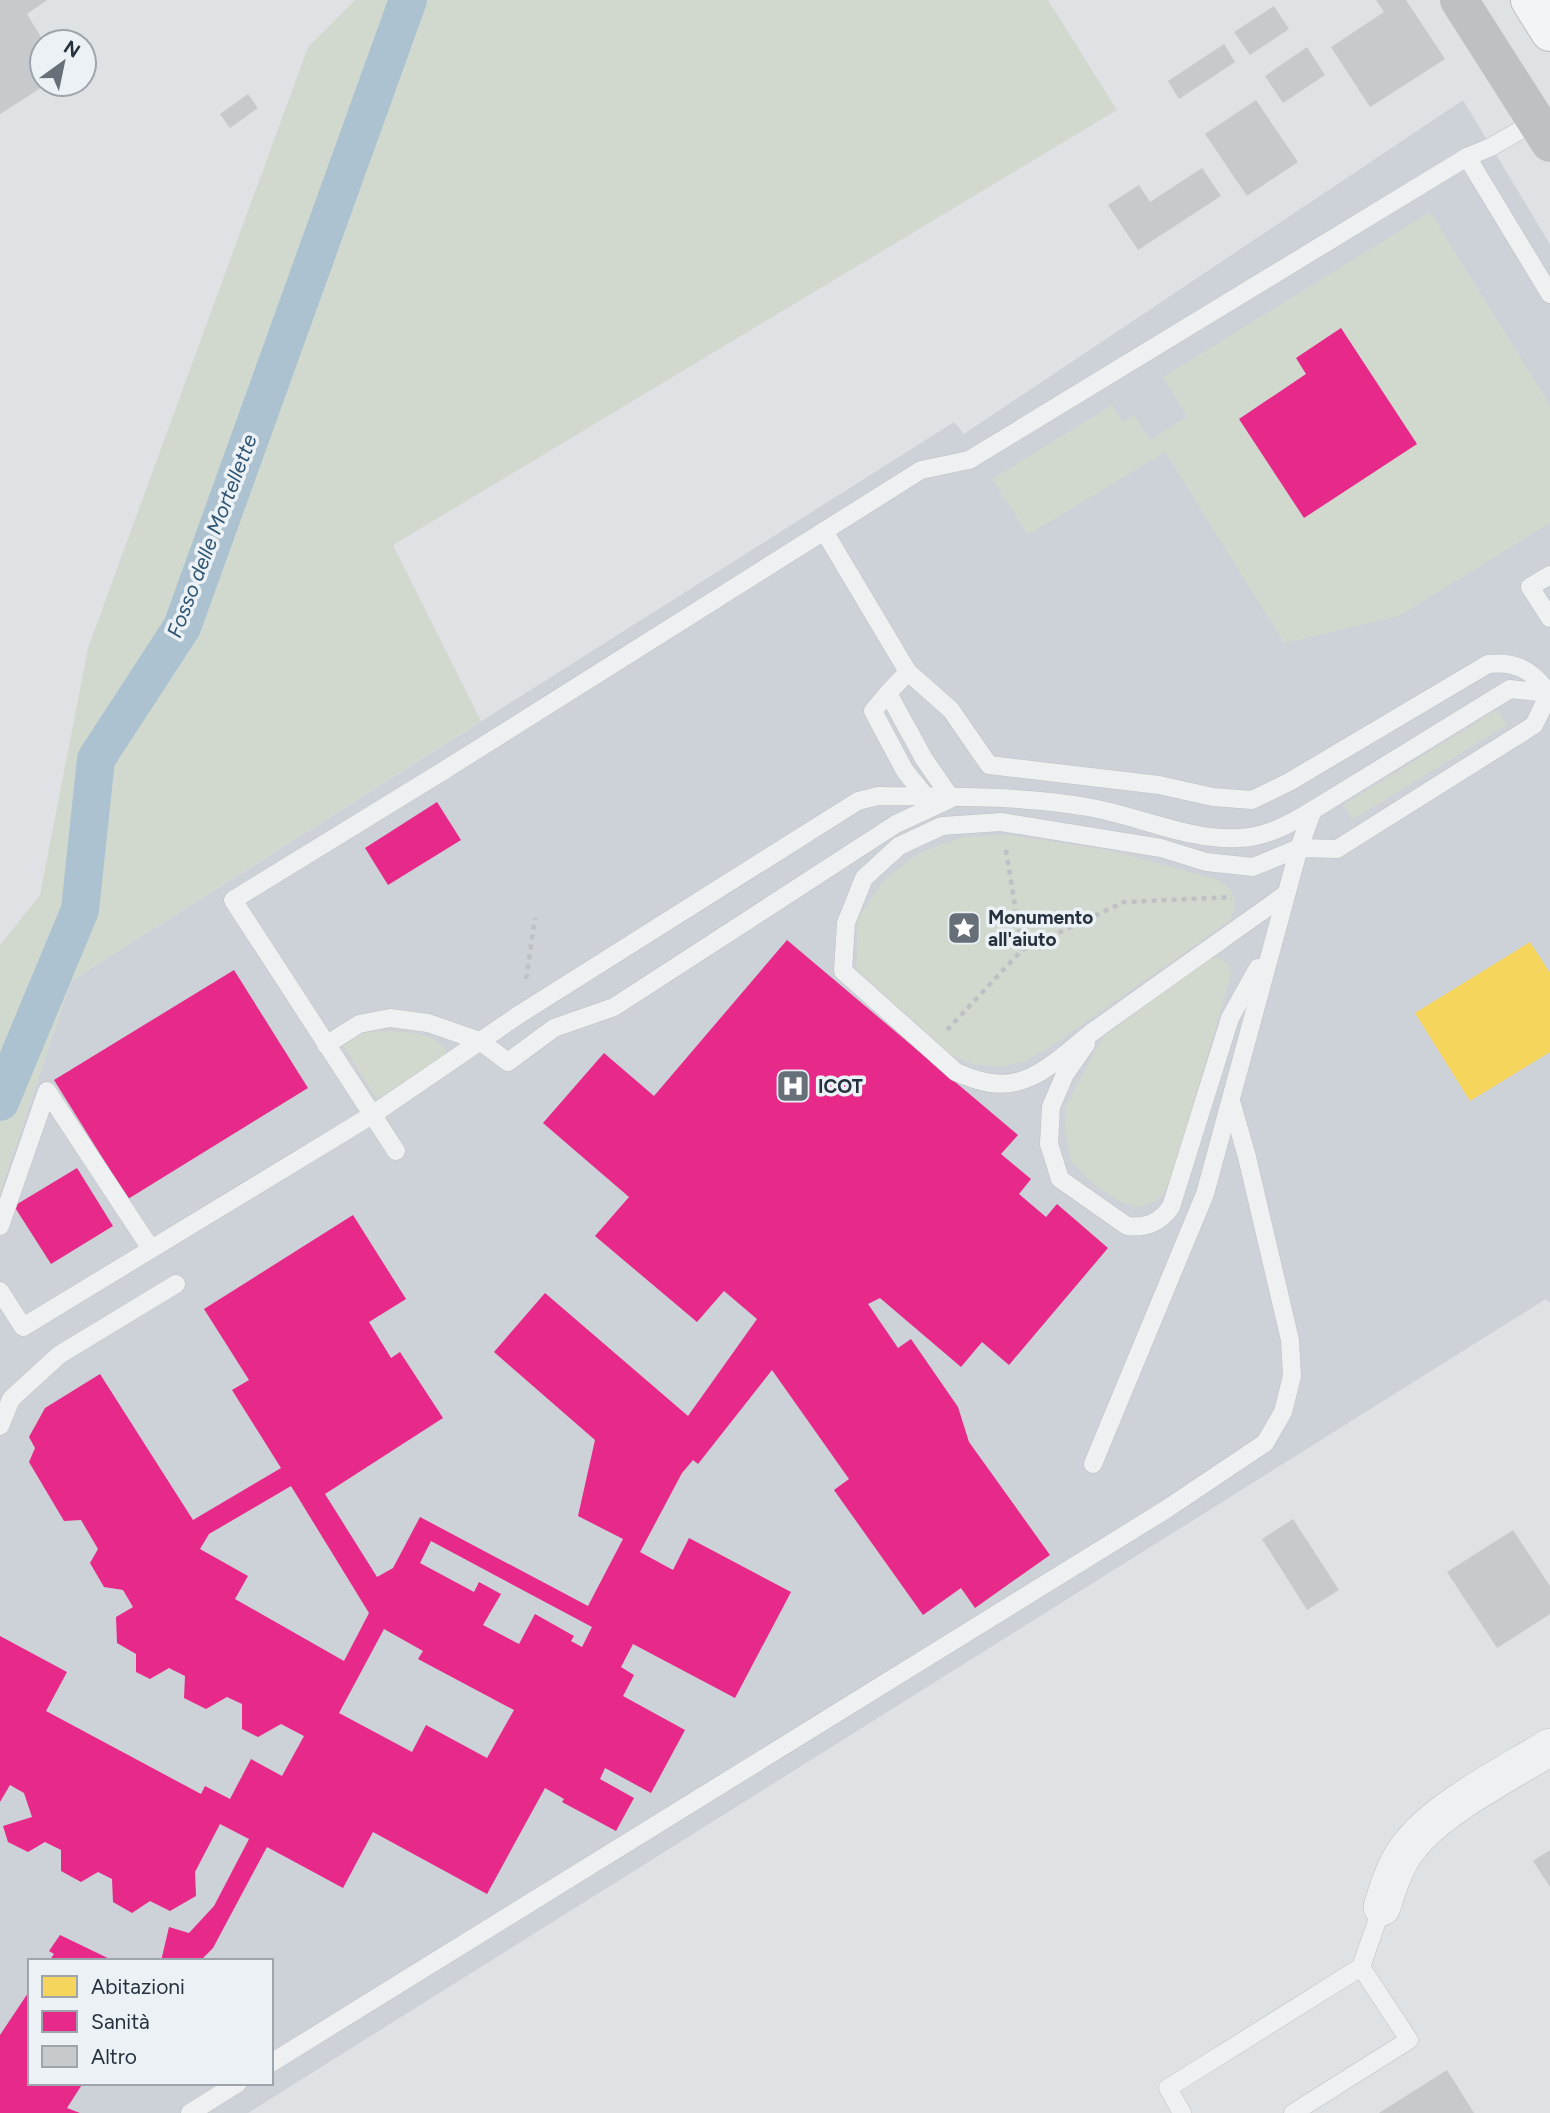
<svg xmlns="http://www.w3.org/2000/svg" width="1550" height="2113" viewBox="0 0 1550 2113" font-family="Figtree,sans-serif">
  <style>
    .built { fill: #cdd2d8; fill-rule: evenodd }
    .green { fill: #d1d9cf; fill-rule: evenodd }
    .homes { fill: #f6d55c }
    .health { fill: #e7298a; fill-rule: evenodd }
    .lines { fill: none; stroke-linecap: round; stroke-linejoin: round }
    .canal { stroke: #acc2d1; stroke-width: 38 }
    .building { fill: #c7cacd }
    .lane-casing { stroke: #bdc0c3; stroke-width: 19 }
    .street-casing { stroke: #bdc0c3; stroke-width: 38 }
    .primary-casing { stroke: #bbbfc3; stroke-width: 40 }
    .path { stroke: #bec1c4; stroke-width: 4.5; stroke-dasharray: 5 5; stroke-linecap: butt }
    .lane { stroke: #eef0f1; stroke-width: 18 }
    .street { stroke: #eef0f1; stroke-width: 37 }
    .secondary { stroke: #bdc1c4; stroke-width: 38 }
    .primary { stroke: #f3f4f5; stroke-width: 38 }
    .labels { text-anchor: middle; stroke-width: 7; stroke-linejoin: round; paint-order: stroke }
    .poi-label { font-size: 19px; font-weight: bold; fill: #26313e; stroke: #ecf1f5; text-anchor: start }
    .water-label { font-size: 21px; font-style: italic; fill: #2f5573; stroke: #ecf1f5 }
  </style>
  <rect width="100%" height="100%" fill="#dfe2e5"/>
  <!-- built -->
  <path class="built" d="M 1463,100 L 1550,244 L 1550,1303 L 1546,1299 L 248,2113 L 0,2113 L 0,1192 L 71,981 L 954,422 L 964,434 ZM 30,1961 L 271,1961 L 271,2083 L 30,2083 Z"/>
  <!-- green -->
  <g class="green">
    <path d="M 355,0 L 405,0 L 416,12 L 425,0 L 1048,0 L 1117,110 L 393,545 L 481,721 L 71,981 L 0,1192 L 0,945 L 40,895 L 88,648 L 308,47 Z"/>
    <path d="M 1430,212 L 1550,405 L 1550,523 L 1399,616 L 1284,643 L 1165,452 L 1028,535 L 992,479 L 1112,405 L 1123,422 L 1134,415 L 1150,440 L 1187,417 L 1163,377 ZM 1341,328 L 1417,444 L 1304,518 L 1239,419 L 1306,374 L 1296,358 Z"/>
    <path d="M 1497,710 L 1507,725 L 1352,820 L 1343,805 Z"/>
    <path d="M 1008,835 L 1108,850 L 1212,878 C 1233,885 1242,903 1228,922 L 1050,1047 L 1026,1061 L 1000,1067 L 973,1064 L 949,1054 L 856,969 L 858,919 L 883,881 L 919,853 L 963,837 Z"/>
    <path d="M 1216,957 L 1229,965 L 1231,976 L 1171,1180 L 1165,1191 L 1156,1201 L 1144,1206 L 1132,1207 L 1099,1189 L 1072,1163 L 1066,1136 L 1065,1107 L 1103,1037 L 1206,960 Z"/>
    <path d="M 391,1031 C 411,1033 432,1033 446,1049 L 445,1056 L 377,1099 L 343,1045 L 364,1032 Z"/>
  </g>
  <!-- homes -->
  <path class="homes" d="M 1530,942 L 1550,973 L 1550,1052 L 1470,1101 L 1415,1013 Z"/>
  <!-- health -->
  <g class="health">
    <path d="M 1341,328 L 1417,444 L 1304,518 L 1239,419 L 1306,374 L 1296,358 Z"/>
    <path d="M 437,802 L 461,840 L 388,885 L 365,848 Z"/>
    <path d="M 787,940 L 1018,1135 L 1001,1154 L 1031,1179 L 1019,1194 L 1046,1217 L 1057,1204 L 1108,1248 L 1009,1365 L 982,1342 L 961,1367 L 880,1298 L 868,1304 L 898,1348 L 911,1339 L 958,1407 L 969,1442 L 1050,1555 L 975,1608 L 961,1588 L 923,1615 L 834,1490 L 849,1479 L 772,1370 L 698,1464 L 693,1460 L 682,1473 L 640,1552 L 673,1570 L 689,1538 L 791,1592 L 735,1698 L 633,1644 L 621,1667 L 634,1675 L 623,1696 L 685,1730 L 651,1793 L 605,1768 L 600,1779 L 634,1798 L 616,1831 L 562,1802 L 564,1799 L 545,1788 L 487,1894 L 373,1832 L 343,1888 L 267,1847 L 213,1948 L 200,1961 L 161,1961 L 169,1927 L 189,1933 L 214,1906 L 249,1839 L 220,1824 L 195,1872 L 196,1896 L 170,1911 L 150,1901 L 132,1913 L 113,1902 L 112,1879 L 98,1872 L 81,1882 L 61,1871 L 61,1850 L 45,1842 L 28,1852 L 8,1842 L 3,1826 L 32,1817 L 24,1793 L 10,1785 L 0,1802 L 0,1636 L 67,1672 L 46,1711 L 201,1794 L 205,1786 L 230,1799 L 251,1759 L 282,1776 L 304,1736 L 281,1724 L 258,1737 L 242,1729 L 242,1704 L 227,1697 L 206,1709 L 184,1698 L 185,1676 L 169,1668 L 150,1679 L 136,1672 L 136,1654 L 117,1643 L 116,1617 L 133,1607 L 123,1590 L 104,1587 L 90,1563 L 98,1549 L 81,1520 L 64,1521 L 29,1462 L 35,1448 L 29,1437 L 45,1408 L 100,1374 L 193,1520 L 281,1468 L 232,1390 L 249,1380 L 204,1309 L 353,1215 L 406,1299 L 369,1322 L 391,1358 L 400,1352 L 443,1418 L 325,1494 L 377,1577 L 393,1568 L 420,1517 L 588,1606 L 623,1539 L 578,1516 L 595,1440 L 494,1352 L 545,1293 L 688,1416 L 757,1319 L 724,1291 L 697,1322 L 595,1236 L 629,1197 L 543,1123 L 604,1053 L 654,1096 ZM 291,1486 L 369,1613 L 344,1661 L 235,1599 L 248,1576 L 200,1549 L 209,1534 ZM 431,1541 L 592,1627 L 582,1647 L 571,1641 L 574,1636 L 535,1614 L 519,1644 L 483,1625 L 501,1594 L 479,1582 L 474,1592 L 420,1563 ZM 384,1629 L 423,1651 L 418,1659 L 514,1710 L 487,1758 L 426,1725 L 412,1752 L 339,1713 Z"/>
    <path d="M 234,970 L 308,1088 L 128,1199 L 54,1080 Z"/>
    <path d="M 77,1168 L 113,1226 L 51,1264 L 14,1206 Z"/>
    <path d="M 60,1935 L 114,1961 L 49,1961 L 54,1954 L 49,1951 Z"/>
    <path d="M 30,1990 L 30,2083 L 83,2083 L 67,2108 L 80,2113 L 0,2113 L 0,2035 Z"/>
  </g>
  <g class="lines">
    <!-- canal -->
    <path class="canal" d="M 0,1102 L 80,910 L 96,759 L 182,627 L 408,0"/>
  </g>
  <!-- building -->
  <g class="building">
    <path d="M 0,0 L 47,0 L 27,14 L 44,42 L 42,42 L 42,84 L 47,84 L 0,114 Z"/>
    <path d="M 1376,0 L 1406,0 L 1445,59 L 1370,107 L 1331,47 L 1384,12 Z"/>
    <path d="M 1274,6 L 1289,29 L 1250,55 L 1234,32 Z"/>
    <path d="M 1224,44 L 1235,62 L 1179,99 L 1168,81 Z"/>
    <path d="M 1307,47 L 1325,75 L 1283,103 L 1265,76 Z"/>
    <path d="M 248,94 L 258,108 L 230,128 L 220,114 Z"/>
    <path d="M 1256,100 L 1298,162 L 1247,196 L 1205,134 Z"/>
    <path d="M 1202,168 L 1221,196 L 1138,250 L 1108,205 L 1139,185 L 1150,202 Z"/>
    <path d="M 1293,1519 L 1339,1590 L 1307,1610 L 1262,1539 Z"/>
    <path d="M 1513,1530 L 1550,1586 L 1550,1614 L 1497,1648 L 1447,1572 Z"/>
    <path d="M 1550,1850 L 1550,1887 L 1533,1861 Z"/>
    <path d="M 1447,2070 L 1474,2113 L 1379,2113 Z"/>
  </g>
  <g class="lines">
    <defs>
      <g id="lane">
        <path d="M 1467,157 L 1491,147 L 1536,121"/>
        <path d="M 824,531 L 908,672"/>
        <path d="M 1550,575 L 1530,587 L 1550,618"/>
        <path d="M 888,693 L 873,711 L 905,771 L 926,797"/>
        <path d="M 951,798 L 924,759 L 888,693 L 908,672 L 951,710 L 989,765 L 1159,785 L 1213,797 L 1252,800 L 1289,782 L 1488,664 C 1515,661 1533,670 1548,693"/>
        <path d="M 1286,894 C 1223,939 1160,983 1098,1028 C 1076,1043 1049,1072 1023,1080 C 999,1088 979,1082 956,1072 L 843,971 L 846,923 L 864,878 L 899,846 L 942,826 L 1001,822 L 1161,848 L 1206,862 L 1253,867 L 1299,848 L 1337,849 L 1534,725 L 1550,692"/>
        <path d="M 1086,1044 L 1065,1074 L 1051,1107 L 1049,1144 L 1060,1179 L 1127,1226 C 1147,1228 1159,1223 1171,1207 L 1230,1018 L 1258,968"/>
        <path d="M 326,1045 L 359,1024 L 390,1018 L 428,1023 L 480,1041 L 508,1062 L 554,1028 L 614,1007 L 896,824 L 948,800"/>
        <path d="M 396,1151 L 233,900 L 443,771 L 921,470 L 969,460 L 1467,157 L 1550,294"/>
        <path d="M 0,1226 L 47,1091 L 151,1249"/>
        <path d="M 0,1291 L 23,1327 L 372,1115 L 520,1014 L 858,801 L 878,796 C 947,797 1019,795 1087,807 C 1136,815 1189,841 1239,838 C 1267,837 1290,824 1313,810"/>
        <path d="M 0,1426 L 11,1399 L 59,1355 L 176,1284"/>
        <path d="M 1093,1464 L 1205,1194 L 1299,848 L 1313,810 L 1510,689 L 1548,693"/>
        <path d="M 271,2063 L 1165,1510 L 1265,1443 L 1283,1412 L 1292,1376 L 1290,1340 L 1247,1157 L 1231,1101"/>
        <path d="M 190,2113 L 238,2083"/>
        <path d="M 1182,2113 L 1168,2088 L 1361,1967 L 1382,1907"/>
        <path d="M 1293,2113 L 1409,2040 L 1361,1967"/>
      </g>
      <path id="street" d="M 1382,1907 C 1389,1885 1396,1861 1412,1843 C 1441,1807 1510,1772 1550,1747"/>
      <path id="primary" d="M 1530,0 L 1550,32"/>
    </defs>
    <!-- lane casing -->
    <use href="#lane" class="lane-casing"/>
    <!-- street casing -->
    <use href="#street" class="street-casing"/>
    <!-- primary casing -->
    <use href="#primary" class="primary-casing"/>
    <!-- path -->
    <g class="path">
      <path d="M 1006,850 L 1022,950"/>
      <path d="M 526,979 L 535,918"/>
      <path d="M 947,1030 L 1022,950 L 1124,902 L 1232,897"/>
    </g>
    <!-- lane -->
    <use href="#lane" class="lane"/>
    <!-- street -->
    <use href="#street" class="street"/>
    <!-- secondary -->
    <path class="secondary" d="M 1459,0 L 1550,143"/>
    <!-- primary -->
    <use href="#primary" class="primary"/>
  </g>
  <!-- icons -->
  <defs>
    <symbol id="sight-square" viewBox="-11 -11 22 22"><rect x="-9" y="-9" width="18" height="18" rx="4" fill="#676f78" stroke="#ecf1f5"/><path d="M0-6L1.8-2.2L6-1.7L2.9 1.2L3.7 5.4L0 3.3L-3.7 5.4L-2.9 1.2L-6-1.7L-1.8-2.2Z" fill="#fff"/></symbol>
    <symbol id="hospital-square" viewBox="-11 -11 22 22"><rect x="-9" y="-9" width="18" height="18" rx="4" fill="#676f78" stroke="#ecf1f5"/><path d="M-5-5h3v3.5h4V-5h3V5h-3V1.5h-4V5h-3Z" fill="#fff"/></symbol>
  </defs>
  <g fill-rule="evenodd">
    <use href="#sight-square" x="945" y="909" width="38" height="38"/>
    <use href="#hospital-square" x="774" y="1067" width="38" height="38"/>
  </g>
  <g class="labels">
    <!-- poi labels -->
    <g class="poi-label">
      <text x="988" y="924">Monumento<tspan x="988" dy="22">all'aiuto</tspan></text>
      <text x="818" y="1093">ICOT</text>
    </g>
    <!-- water labels -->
    <g class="water-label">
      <text transform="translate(212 536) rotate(-69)" y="7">Fosso delle Mortellette</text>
    </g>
  </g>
  <!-- legend -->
  <rect x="28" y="1959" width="245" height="126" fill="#ecf1f5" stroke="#9da4ac" stroke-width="2"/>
  <rect x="42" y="1976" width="35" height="21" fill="#f6d55c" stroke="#9da4ac" stroke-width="2"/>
  <text x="91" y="1994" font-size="21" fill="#26313e">Abitazioni</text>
  <rect x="42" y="2011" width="35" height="21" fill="#e7298a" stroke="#9da4ac" stroke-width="2"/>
  <text x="91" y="2029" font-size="21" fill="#26313e">Sanità</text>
  <rect x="42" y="2046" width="35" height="21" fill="#c7cacd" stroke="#9da4ac" stroke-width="2"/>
  <text x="91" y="2064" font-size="21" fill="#26313e">Altro</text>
  <!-- north arrow -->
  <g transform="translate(63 63) rotate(33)"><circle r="33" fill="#ecf1f5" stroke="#9da4ac" stroke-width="2"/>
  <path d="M0-5L12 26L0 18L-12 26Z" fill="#676f78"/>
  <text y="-10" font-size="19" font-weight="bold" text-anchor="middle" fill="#26313e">N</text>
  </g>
</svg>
